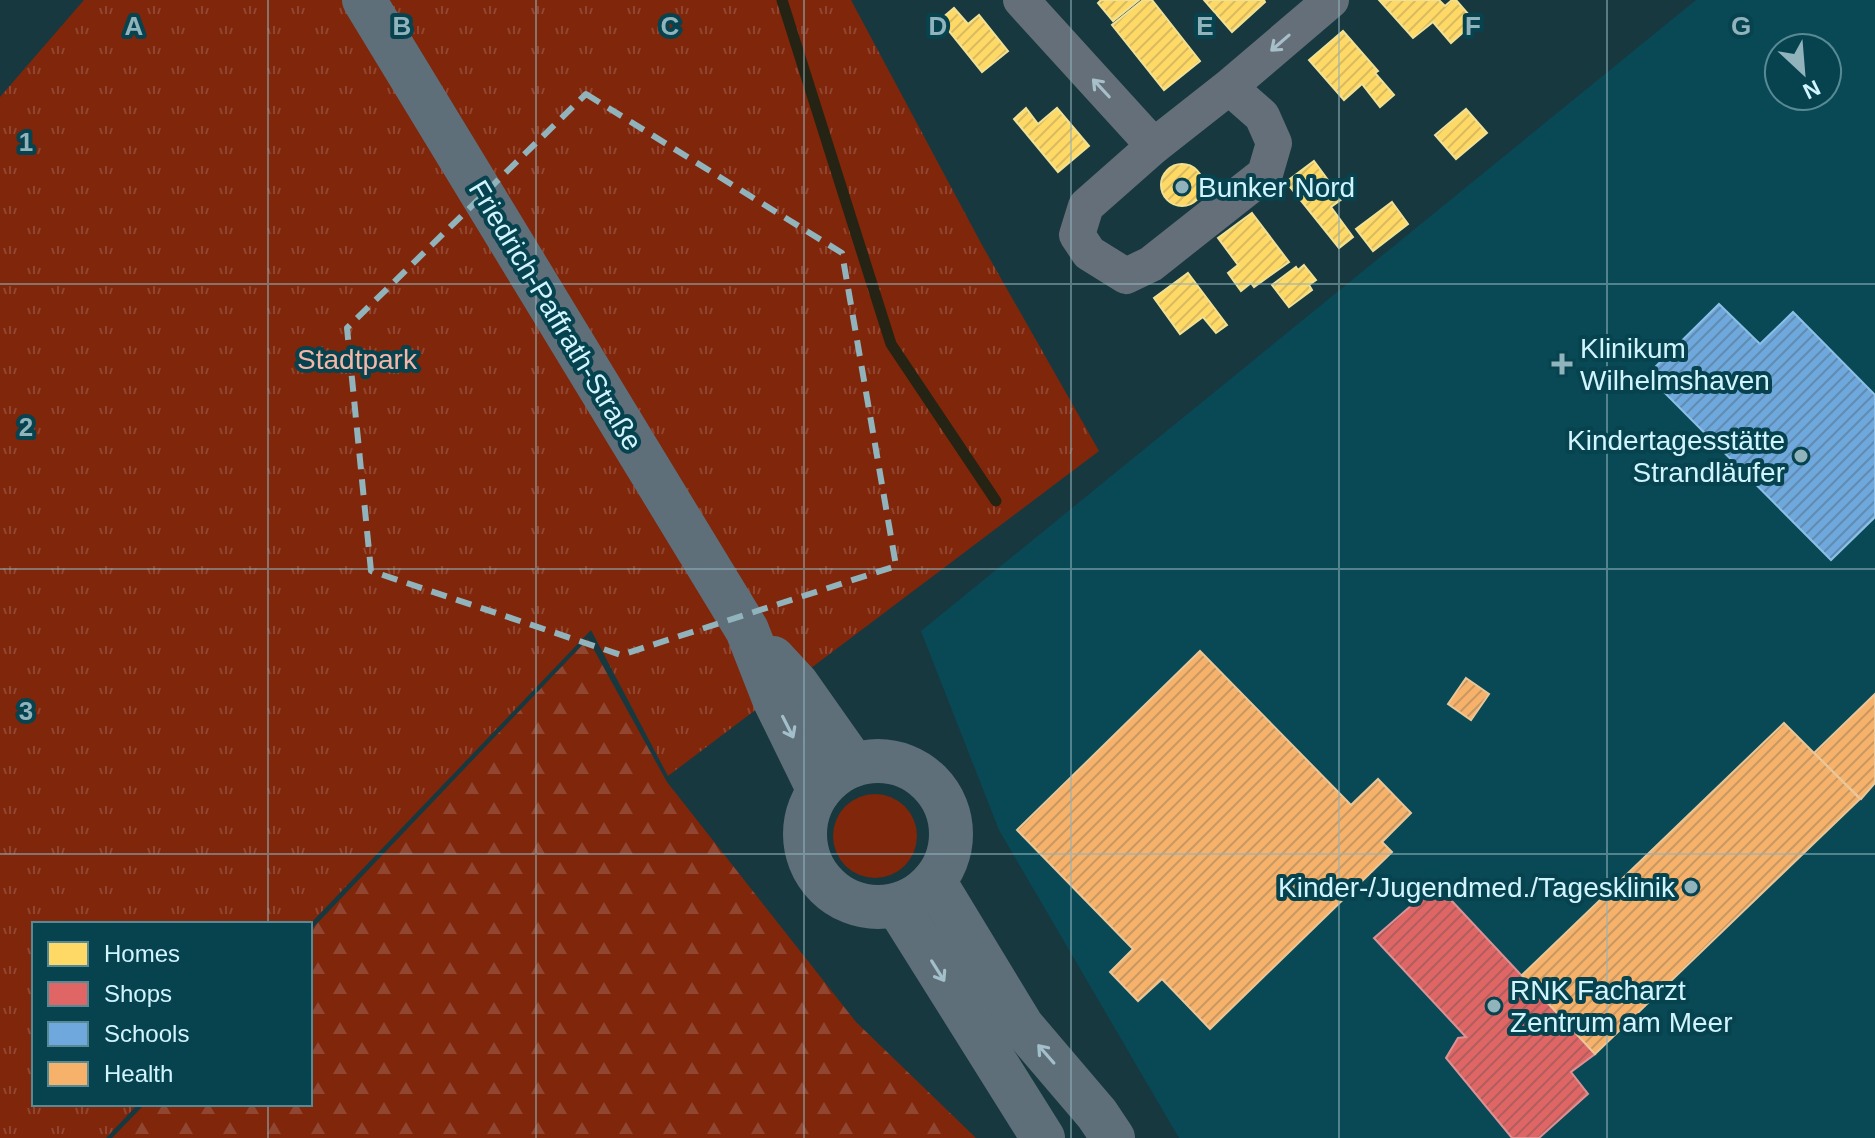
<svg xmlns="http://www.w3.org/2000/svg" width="1875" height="1138" viewBox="0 0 1875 1138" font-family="Helvetica,sans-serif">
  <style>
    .built { fill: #094956; fill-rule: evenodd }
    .grass { fill: #7f260b }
    .forest { fill: url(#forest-firs) }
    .park { fill: url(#park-tufts) }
    .homes { fill: url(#homes-hatch); stroke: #f1e194; stroke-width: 2 }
    .shops { fill: url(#shops-hatch); stroke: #dc9194; stroke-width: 2 }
    .schools { fill: url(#schools-hatch); stroke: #8cbfe6; stroke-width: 2 }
    .health { fill: url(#health-hatch); stroke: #ebc697; stroke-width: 2 }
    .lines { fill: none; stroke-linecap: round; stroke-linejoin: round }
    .stream { stroke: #252314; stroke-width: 11 }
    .minor { stroke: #656f79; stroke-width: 36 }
    .major { stroke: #5e6f7a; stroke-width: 44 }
    .oneway { stroke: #a6bfc9 }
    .oneway2 { stroke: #a3bfca }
    .marked { fill: none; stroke: #90b3bc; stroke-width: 6; stroke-dasharray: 16 10; stroke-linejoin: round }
    .grid { fill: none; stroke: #90b3bc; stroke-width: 2; stroke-opacity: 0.55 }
    .poi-dot { fill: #90b3bc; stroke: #07434f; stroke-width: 3 }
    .labels { text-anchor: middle; stroke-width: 8; stroke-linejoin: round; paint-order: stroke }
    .poi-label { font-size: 28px; fill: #d1f5ff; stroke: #07434f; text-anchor: start }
    .street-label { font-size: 28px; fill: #d1f5ff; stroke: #07434f }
    .park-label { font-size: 28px; fill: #f2b7a8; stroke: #07434f }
    .grid-label { font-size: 26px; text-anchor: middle; font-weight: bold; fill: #90b3bc; stroke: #07434f; stroke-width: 8; stroke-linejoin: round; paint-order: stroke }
  </style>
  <defs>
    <pattern id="forest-firs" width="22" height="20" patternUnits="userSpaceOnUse" patternTransform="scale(2)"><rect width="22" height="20" fill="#7f260b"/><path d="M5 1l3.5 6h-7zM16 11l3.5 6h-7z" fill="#904630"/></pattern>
    <pattern id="park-tufts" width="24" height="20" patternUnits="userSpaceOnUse" patternTransform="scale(2)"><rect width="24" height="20" fill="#7f260b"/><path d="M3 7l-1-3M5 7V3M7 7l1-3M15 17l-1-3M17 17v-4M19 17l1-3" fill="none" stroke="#904630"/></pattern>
    <pattern id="homes-hatch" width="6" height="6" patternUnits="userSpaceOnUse" patternTransform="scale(2)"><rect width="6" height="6" fill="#ffd966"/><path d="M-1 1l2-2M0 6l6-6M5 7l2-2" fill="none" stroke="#d9bc61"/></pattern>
    <pattern id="shops-hatch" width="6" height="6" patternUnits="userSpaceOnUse" patternTransform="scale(2)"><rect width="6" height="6" fill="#e06666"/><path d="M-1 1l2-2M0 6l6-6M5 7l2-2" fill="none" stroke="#b05e5e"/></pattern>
    <pattern id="schools-hatch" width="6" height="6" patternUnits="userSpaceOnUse" patternTransform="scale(2)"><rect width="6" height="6" fill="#6fa8dc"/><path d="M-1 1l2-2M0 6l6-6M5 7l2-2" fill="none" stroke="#618cb1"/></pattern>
    <pattern id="health-hatch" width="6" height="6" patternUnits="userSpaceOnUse" patternTransform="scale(2)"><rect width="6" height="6" fill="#f6b26b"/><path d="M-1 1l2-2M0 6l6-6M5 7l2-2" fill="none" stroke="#c89863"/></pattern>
  </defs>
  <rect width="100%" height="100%" fill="#17383f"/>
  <!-- built -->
  <path class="built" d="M 1696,0 L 1875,0 L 1875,1138 L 1179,1138 L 999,830 L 921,631 ZM 1779,48 L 1827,48 L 1827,96 L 1779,96 Z"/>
  <!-- grass -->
  <circle class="grass" cx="875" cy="836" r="42"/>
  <!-- forest -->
  <path class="forest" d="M 588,639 L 667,782 L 856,1022 L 976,1138 L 112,1138 L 145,1104 L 310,1104 L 310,931 Z"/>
  <!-- park -->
  <path class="park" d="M 84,0 L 851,0 L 982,245 L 1099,451 L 668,776 L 591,630 L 310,924 L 34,924 L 34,1104 L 138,1104 L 106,1138 L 0,1138 L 0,97 Z"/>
  <!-- homes -->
  <g class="homes">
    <path d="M 1101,0 L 1139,0 L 1113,21 L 1098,3 Z"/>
    <path d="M 1143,0 L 1152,0 L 1200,61 L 1164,90 L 1112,25 Z"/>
    <path d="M 1204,0 L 1264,0 L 1265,2 L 1232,32 Z"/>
    <path d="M 1379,0 L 1439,0 L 1445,6 L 1452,0 L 1456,0 L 1475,22 L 1451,43 L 1433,22 L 1413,38 Z"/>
    <path d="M 954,8 L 968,24 L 979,15 L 1008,51 L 982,72 L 940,20 Z"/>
    <path d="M 1343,31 L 1378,71 L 1375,73 L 1394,95 L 1380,107 L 1362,84 L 1344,100 L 1309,60 Z"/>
    <path d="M 1026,108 L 1038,124 L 1057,108 L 1089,146 L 1058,172 L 1014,119 Z"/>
    <path d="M 1466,109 L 1487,133 L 1456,159 L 1435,135 Z"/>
    <path d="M 1314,161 L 1342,199 L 1331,207 L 1353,237 L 1339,248 L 1286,182 Z"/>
    <circle cx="1182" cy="185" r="21"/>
    <path d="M 1392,202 L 1408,224 L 1373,251 L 1356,229 Z"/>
    <path d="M 1252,213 L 1289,262 L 1254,287 L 1251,283 L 1241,291 L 1228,273 L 1238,265 L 1218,238 Z"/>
    <path d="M 1304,265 L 1316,280 L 1309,285 L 1312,290 L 1289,307 L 1272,285 L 1296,267 L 1298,270 Z"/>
    <path d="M 1188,273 L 1227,325 L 1216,333 L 1203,317 L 1180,334 L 1154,298 Z"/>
  </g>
  <!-- shops -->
  <path class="shops" d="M 1436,884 L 1595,1054 L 1571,1072 L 1588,1094 L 1539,1138 L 1512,1138 L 1446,1058 L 1458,1038 L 1466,1037 L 1374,938 Z"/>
  <!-- schools -->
  <path class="schools" d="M 1719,304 L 1760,344 L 1793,312 L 1875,395 L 1875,517 L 1831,560 L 1647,375 Z"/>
  <!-- health -->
  <g class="health">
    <path d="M 1200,651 L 1351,805 L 1378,779 L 1411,813 L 1382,842 L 1392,852 L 1210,1029 L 1162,979 L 1138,1001 L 1110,972 L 1133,949 L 1017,830 Z"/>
    <path d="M 1466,678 L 1489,694 L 1471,720 L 1448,704 Z"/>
    <path d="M 1875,694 L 1875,783 L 1861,799 L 1814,753 Z"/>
    <path d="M 1784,723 L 1860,799 L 1595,1054 L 1522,975 Z"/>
  </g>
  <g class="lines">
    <!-- stream -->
    <path class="stream" d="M 782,0 L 891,344 L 996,501"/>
    <!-- minor -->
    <g class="minor">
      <path d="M 1021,0 L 1154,146"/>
      <path d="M 1229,87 L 1262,116 L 1274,143 L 1265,174 L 1151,264 L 1126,276 L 1089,253 L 1077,235 L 1086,206 L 1154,146 L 1229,87 L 1331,0"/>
    </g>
    <!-- major -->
    <g class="major">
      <path d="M 364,0 L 747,630 L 774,699 L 819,791"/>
      <path d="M 773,658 L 797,684 L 854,765"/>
      <circle cx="878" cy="834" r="73"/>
      <path d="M 934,881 L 1022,1026 L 1097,1114 L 1113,1138"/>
      <path d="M 897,905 L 1043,1138"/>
    </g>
  </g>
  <!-- one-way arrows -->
  <defs><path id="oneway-shaft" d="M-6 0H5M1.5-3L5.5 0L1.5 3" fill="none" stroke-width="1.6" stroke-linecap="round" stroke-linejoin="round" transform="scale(2)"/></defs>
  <g class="oneway">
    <use href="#oneway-shaft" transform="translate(1280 43) rotate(139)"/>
    <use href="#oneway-shaft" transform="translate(1101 88) rotate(-133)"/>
  </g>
  <g class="oneway2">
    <use href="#oneway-shaft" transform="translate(788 727) rotate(63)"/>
    <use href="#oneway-shaft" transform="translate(938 971) rotate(58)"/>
    <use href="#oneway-shaft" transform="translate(1046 1054) rotate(-131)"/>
  </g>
  <!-- marked area -->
  <path class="marked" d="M 586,94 L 842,253 L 896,566 L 621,655 L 371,571 L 347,328 Z"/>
  <!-- grid -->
  <path class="grid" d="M 268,0 L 268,924M 536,0 L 536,1138M 804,0 L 804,1138M 1071,0 L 1071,1138M 1339,0 L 1339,1138M 1607,0 L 1607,1138M 0,284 L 1875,284M 0,569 L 1875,569M 0,854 L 1875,854M 268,1104 L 268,1138"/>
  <!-- markers -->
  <g class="poi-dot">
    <circle cx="1182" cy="187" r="8"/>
    <path d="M1558 352h8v8h8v8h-8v8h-8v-8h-8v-8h8z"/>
    <circle cx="1801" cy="456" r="8"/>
    <circle cx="1691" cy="887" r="8"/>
    <circle cx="1494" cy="1006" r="8"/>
  </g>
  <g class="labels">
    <!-- poi labels -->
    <g class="poi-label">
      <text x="1198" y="197">Bunker Nord</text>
      <text x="1580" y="358">Klinikum<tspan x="1580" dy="32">Wilhelmshaven</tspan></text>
      <text x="1785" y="450" text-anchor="end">Kindertagesstätte<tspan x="1785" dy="32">Strandläufer</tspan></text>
      <text x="1675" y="897" text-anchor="end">Kinder-/Jugendmed./Tagesklinik</text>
      <text x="1510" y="1000">RNK Facharzt<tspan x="1510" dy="32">Zentrum am Meer</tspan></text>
    </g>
    <!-- street labels -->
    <g class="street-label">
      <text transform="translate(556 315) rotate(59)" y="10">Friedrich-Paffrath-Straße</text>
    </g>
    <!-- park labels -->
    <g class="park-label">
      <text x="357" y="369">Stadtpark</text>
    </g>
  </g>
  <g class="grid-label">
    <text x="134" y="35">A</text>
    <text x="402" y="35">B</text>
    <text x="670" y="35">C</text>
    <text x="938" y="35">D</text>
    <text x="1205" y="35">E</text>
    <text x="1473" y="35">F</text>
    <text x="1741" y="35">G</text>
    <text x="26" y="151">1</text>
    <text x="26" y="436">2</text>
    <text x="26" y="720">3</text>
  </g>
  <!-- legend -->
  <rect x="32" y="922" width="280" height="184" fill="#07434f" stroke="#588a95" stroke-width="2"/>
  <rect x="48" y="942" width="40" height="24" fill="#ffd966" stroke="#588a95" stroke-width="2"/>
  <text x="104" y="962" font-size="24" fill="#d1f5ff">Homes</text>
  <rect x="48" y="982" width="40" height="24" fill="#e06666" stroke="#588a95" stroke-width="2"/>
  <text x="104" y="1002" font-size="24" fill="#d1f5ff">Shops</text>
  <rect x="48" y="1022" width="40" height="24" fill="#6fa8dc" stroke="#588a95" stroke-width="2"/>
  <text x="104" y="1042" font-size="24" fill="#d1f5ff">Schools</text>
  <rect x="48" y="1062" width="40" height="24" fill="#f6b26b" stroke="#588a95" stroke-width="2"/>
  <text x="104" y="1082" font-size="24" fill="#d1f5ff">Health</text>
  <!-- north arrow -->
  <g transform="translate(1803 72) rotate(154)"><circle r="38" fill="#07434f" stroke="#588a95" stroke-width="2"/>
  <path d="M0-6L14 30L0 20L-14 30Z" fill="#90b3bc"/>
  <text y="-12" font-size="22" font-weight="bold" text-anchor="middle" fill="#d1f5ff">N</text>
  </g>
</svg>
